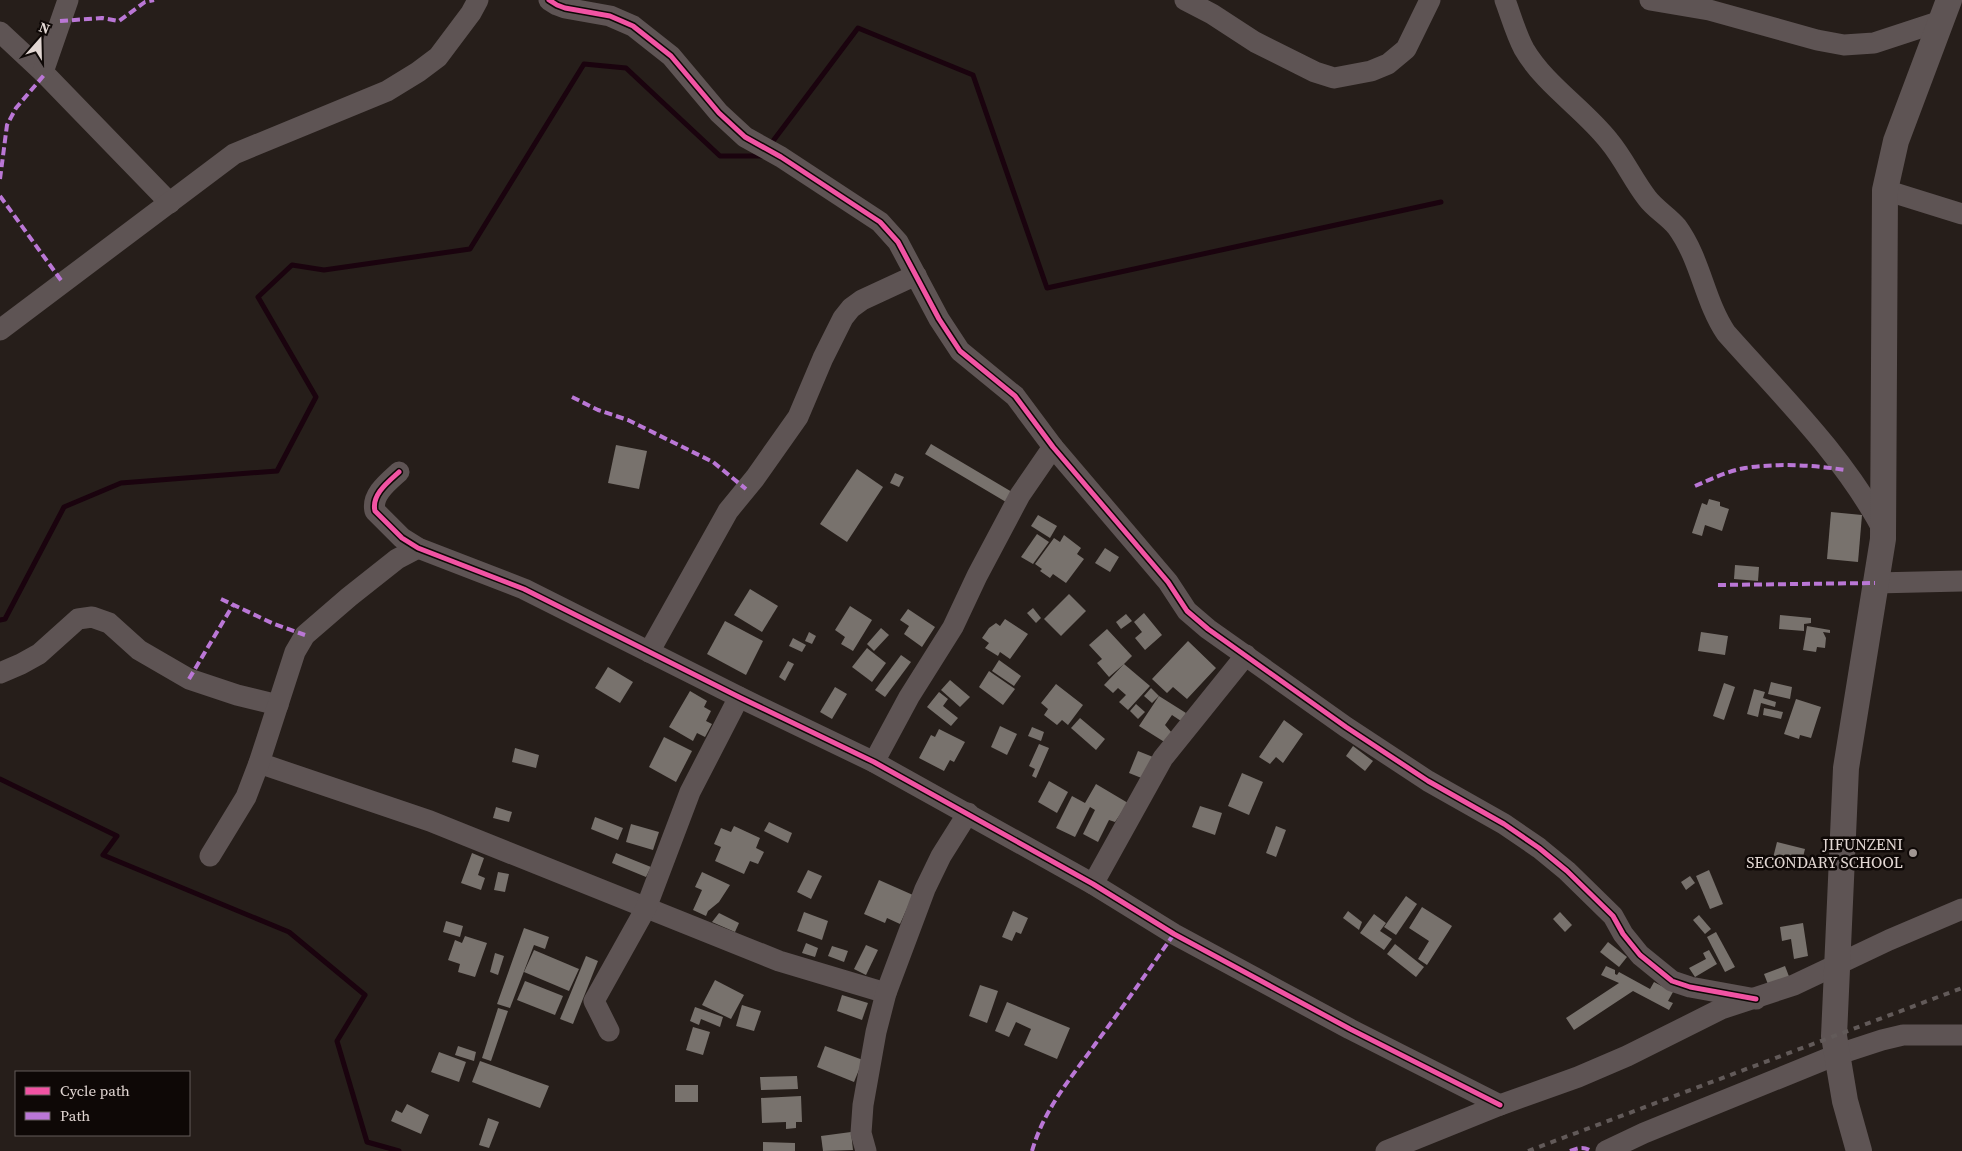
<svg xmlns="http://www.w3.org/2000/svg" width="1962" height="1151" viewBox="0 0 1962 1151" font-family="'Source Serif 4',serif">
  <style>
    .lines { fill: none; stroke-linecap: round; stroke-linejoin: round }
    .stream { stroke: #1a030e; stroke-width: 5 }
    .building { fill: #78726d }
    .minor { stroke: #5e5454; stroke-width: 21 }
    .tertiary { stroke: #5e5454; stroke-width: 26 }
    .rail { stroke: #625a59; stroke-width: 4; stroke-dasharray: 6 6; stroke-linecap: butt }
    .quiet { stroke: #ba77d6; stroke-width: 4; stroke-dasharray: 8 4; stroke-linecap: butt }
    .cycleway-casing { stroke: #0e0806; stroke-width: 8 }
    .cycleway { stroke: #f153a3; stroke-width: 5 }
    .poi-dot { fill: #a09692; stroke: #0e0806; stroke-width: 2 }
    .labels { text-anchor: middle; stroke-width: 5; stroke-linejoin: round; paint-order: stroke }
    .poi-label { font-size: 16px; fill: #e2d7d3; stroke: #0e0806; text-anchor: end }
  </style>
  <rect width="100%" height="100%" fill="#261e1a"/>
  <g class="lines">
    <!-- stream -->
    <g class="stream">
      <path d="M 770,145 L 858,28 L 973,75 L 1047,288 L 1441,202"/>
      <path d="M 0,620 L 5,619 L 64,507 L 121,483 L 277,471 L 316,397 L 258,297 L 292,265 L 324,270 L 470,249 L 584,64 L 626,68 L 720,156 L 763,156"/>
      <path d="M 0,779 L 117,836 L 103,855 L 289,932 L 365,995 L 337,1041 L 367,1142 L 399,1151"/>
    </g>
  </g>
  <!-- building -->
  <g class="building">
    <path d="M 931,444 L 1012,492 L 1006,502 L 925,454 Z"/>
    <path d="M 616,445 L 647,451 L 639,489 L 608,483 Z"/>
    <path d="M 857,469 L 883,487 L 847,542 L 820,524 Z"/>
    <path d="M 895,473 L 904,477 L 899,487 L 890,483 Z"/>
    <path d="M 1709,499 L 1720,502 L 1720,506 L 1729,509 L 1722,531 L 1705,525 L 1702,536 L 1692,533 L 1702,503 L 1707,505 Z"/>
    <path d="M 1831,512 L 1862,515 L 1858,562 L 1827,559 Z"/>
    <path d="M 1038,515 L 1057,526 L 1050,538 L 1031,526 Z"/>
    <path d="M 1037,534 L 1049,542 L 1033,564 L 1021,557 Z"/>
    <path d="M 1064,535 L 1081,548 L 1077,554 L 1084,559 L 1066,583 L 1053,574 L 1050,578 L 1040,571 L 1042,569 L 1035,564 L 1054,538 L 1060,542 Z"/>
    <path d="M 1105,548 L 1119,557 L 1110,572 L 1095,563 Z"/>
    <path d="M 1735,565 L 1759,567 L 1758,581 L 1734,579 Z"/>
    <path d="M 750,589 L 778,606 L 762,632 L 734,615 Z"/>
    <path d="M 1069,594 L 1086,611 L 1061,636 L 1044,619 Z"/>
    <path d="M 850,606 L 872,620 L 853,651 L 841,644 L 845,637 L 835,630 Z"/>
    <path d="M 1033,608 L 1041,618 L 1036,623 L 1027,613 Z"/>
    <path d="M 908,609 L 935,627 L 922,647 L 904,634 L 909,626 L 900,620 Z"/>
    <path d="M 1144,613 L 1162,635 L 1145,650 L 1135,638 L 1142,632 L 1134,622 Z"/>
    <path d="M 1126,614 L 1132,621 L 1121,629 L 1116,622 Z"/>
    <path d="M 1780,615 L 1811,618 L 1811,623 L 1804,624 L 1804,631 L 1779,629 Z"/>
    <path d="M 1005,619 L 1028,634 L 1010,659 L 1000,652 L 998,656 L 985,648 L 989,643 L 982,638 L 989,628 L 996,623 L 1000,626 Z"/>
    <path d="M 725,621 L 763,641 L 746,675 L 707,654 Z"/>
    <path d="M 1807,626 L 1830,630 L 1830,633 L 1823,632 L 1826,638 L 1825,648 L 1817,647 L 1816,652 L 1803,650 Z"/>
    <path d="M 881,628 L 889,635 L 874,651 L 867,644 Z"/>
    <path d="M 1107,629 L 1132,656 L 1124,664 L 1150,686 L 1128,710 L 1119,702 L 1126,695 L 1118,688 L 1113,693 L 1104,685 L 1124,664 L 1109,677 L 1097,663 L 1102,659 L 1089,645 Z"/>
    <path d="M 809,632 L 816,636 L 812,644 L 805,641 Z"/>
    <path d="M 1701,632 L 1728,636 L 1725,655 L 1698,651 Z"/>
    <path d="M 793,638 L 806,645 L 802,652 L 789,646 Z"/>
    <path d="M 1188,641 L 1216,668 L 1187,699 L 1173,687 L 1167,693 L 1152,679 Z"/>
    <path d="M 867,648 L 886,663 L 872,682 L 852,667 Z"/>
    <path d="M 901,655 L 911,662 L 885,697 L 875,690 Z"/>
    <path d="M 999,660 L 1021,676 L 1014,686 L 992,671 Z"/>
    <path d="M 788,661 L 794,664 L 785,681 L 779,677 Z"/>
    <path d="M 608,667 L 633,682 L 620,703 L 595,688 Z"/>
    <path d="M 989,671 L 1015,689 L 1003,705 L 979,687 Z"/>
    <path d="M 950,680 L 970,697 L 960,707 L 941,690 Z"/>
    <path d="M 1771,682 L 1792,687 L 1790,699 L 1768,694 Z"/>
    <path d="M 1724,683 L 1735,687 L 1724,720 L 1713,716 Z"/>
    <path d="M 1056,684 L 1083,705 L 1068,725 L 1062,720 L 1057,725 L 1044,715 L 1048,709 L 1041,703 Z"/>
    <path d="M 835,687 L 847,694 L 832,719 L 820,712 Z"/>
    <path d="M 1151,688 L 1159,696 L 1152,703 L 1144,696 Z"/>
    <path d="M 1754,689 L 1765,692 L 1763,698 L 1776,702 L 1775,707 L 1761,703 L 1758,717 L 1747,714 Z"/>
    <path d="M 690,691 L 707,701 L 704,707 L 711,711 L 706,721 L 712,724 L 705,737 L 697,733 L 693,741 L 669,727 Z"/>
    <path d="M 939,692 L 948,699 L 943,706 L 958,718 L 951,726 L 927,707 Z"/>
    <path d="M 1159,696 L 1186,713 L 1181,721 L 1172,715 L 1165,725 L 1172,733 L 1166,743 L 1139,726 Z"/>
    <path d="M 1796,699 L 1821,707 L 1811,738 L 1800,735 L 1799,739 L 1784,734 Z"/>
    <path d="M 1136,704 L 1145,712 L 1138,719 L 1130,711 Z"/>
    <path d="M 1764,708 L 1783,712 L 1781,719 L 1763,715 Z"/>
    <path d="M 1080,718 L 1105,739 L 1096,750 L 1071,728 Z"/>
    <path d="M 1284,720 L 1303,734 L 1283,763 L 1276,757 L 1270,764 L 1259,757 Z"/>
    <path d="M 1000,726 L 1017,734 L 1007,755 L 991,747 Z"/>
    <path d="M 1032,727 L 1044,732 L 1041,741 L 1028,736 Z"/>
    <path d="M 939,729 L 965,742 L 954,762 L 950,760 L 944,771 L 919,758 L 931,735 L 935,737 Z"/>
    <path d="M 664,737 L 692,751 L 676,782 L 649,767 Z"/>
    <path d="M 1039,744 L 1049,748 L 1036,778 L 1032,776 L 1035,769 L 1029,766 Z"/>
    <path d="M 1353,746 L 1373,761 L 1365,771 L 1346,756 Z"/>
    <path d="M 515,748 L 539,755 L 536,768 L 512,762 Z"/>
    <path d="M 1138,751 L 1153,757 L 1144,779 L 1129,773 Z"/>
    <path d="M 1242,773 L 1263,782 L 1249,815 L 1228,806 Z"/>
    <path d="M 1049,781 L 1068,792 L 1057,813 L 1038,802 Z"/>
    <path d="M 1096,784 L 1128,803 L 1115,822 L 1109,820 L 1098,842 L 1083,834 L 1095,810 L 1090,807 L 1075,837 L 1056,828 L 1072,796 L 1085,803 Z"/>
    <path d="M 1200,806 L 1222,813 L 1215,835 L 1192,827 Z"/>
    <path d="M 496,807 L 512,812 L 509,822 L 493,818 Z"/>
    <path d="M 595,817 L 623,828 L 618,840 L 591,829 Z"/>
    <path d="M 769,822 L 792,833 L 788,843 L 764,831 Z"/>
    <path d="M 631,824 L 659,832 L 653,850 L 626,842 Z"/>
    <path d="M 734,826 L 760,838 L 756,848 L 764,852 L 758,864 L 750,861 L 744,874 L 715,861 L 721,847 L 714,844 L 721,828 L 731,832 Z"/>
    <path d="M 1276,826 L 1286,830 L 1276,857 L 1266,853 Z"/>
    <path d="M 1777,842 L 1805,849 L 1800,869 L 1772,862 Z"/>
    <path d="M 472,853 L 484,858 L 478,875 L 485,878 L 481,890 L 461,883 Z"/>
    <path d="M 616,853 L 651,867 L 646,877 L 612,863 Z"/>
    <path d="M 808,870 L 822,876 L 811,899 L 797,892 Z"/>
    <path d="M 1709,870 L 1723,904 L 1710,909 L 1696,876 Z"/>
    <path d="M 498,872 L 509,874 L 505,892 L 494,890 Z"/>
    <path d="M 702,872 L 730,885 L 719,902 L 708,911 L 706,916 L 693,910 L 702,890 L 695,887 Z"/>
    <path d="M 1690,876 L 1695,883 L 1686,890 L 1681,882 Z"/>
    <path d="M 879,880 L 913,895 L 900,924 L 887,918 L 885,923 L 864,914 Z"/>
    <path d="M 1406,896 L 1417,904 L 1396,935 L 1384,927 Z"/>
    <path d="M 1422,907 L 1452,926 L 1427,965 L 1418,959 L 1429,941 L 1409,928 Z"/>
    <path d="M 1013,911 L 1028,918 L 1021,934 L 1016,932 L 1012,941 L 1002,937 Z"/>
    <path d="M 1348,911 L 1362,922 L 1359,930 L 1343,918 Z"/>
    <path d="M 804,912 L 828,921 L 822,940 L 797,931 Z"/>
    <path d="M 1560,912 L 1572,925 L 1565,932 L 1553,919 Z"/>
    <path d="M 719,913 L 739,923 L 735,932 L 712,922 Z"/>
    <path d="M 1374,914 L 1386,923 L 1380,931 L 1392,939 L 1384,950 L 1360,933 Z"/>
    <path d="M 1699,915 L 1711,929 L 1705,934 L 1693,920 Z"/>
    <path d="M 446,921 L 463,926 L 460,937 L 443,932 Z"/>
    <path d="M 1803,923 L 1808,956 L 1794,959 L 1791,939 L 1782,941 L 1780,927 Z"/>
    <path d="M 524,928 L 549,937 L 545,949 L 534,945 L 510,1008 L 497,1004 Z"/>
    <path d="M 1716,932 L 1735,967 L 1725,972 L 1707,937 Z"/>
    <path d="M 465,936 L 487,943 L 475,977 L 458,972 L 460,964 L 448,960 L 455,940 L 462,943 Z"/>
    <path d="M 1608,942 L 1627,957 L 1619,967 L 1600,952 Z"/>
    <path d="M 806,943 L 818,948 L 815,957 L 802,953 Z"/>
    <path d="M 1395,944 L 1424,967 L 1416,977 L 1387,954 Z"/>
    <path d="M 866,945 L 878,950 L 866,975 L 854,969 Z"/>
    <path d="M 832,946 L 848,951 L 844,962 L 828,956 Z"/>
    <path d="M 534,950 L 579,969 L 569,991 L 524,972 Z"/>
    <path d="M 1709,950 L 1717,964 L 1695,977 L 1689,968 L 1706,959 L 1703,953 Z"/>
    <path d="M 495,953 L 504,956 L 498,975 L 490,972 Z"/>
    <path d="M 586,956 L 598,961 L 573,1024 L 560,1019 Z"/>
    <path d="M 1606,966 L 1615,970 L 1615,974 L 1617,975 L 1619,972 L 1650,989 L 1654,982 L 1673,992 L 1668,1001 L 1673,1003 L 1669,1010 L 1633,991 L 1574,1030 L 1566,1018 L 1619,983 L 1601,975 Z"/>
    <path d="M 1785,966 L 1790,979 L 1769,987 L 1764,974 Z"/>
    <path d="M 715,980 L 744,995 L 731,1019 L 702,1005 Z"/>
    <path d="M 525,981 L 563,996 L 555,1015 L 517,1000 Z"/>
    <path d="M 980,985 L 998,991 L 987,1023 L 969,1016 Z"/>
    <path d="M 842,995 L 868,1003 L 862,1020 L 837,1011 Z"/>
    <path d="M 1007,1002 L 1070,1028 L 1057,1059 L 1024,1045 L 1031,1029 L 1016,1022 L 1009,1037 L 995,1031 Z"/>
    <path d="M 742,1005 L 761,1011 L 754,1031 L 736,1026 Z"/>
    <path d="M 695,1007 L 723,1017 L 720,1027 L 701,1019 L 699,1025 L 690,1021 Z"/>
    <path d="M 498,1008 L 508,1011 L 491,1061 L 482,1058 Z"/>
    <path d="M 693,1027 L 710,1032 L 703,1055 L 686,1050 Z"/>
    <path d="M 458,1046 L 476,1052 L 474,1061 L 455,1055 Z"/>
    <path d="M 825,1046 L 863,1060 L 854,1082 L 817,1067 Z"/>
    <path d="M 439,1052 L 466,1062 L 459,1082 L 431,1072 Z"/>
    <path d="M 480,1061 L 549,1086 L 540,1108 L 472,1082 Z"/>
    <path d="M 797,1076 L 798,1089 L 761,1090 L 760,1077 Z"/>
    <rect x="675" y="1085" width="23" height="17"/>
    <path d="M 801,1096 L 802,1122 L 796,1122 L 796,1128 L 786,1129 L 786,1122 L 762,1123 L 761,1098 Z"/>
    <path d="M 407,1104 L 429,1115 L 421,1134 L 391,1121 L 396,1110 L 402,1113 Z"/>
    <path d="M 488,1118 L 499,1122 L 489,1148 L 479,1145 Z"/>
    <path d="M 851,1132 L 853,1150 L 823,1151 L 821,1136 Z"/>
    <path d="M 763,1142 L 795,1143 L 795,1151 L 763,1151 Z"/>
  </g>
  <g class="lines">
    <!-- minor -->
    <g class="minor">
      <path d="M 549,0 L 557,5 L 565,8 L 610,16 L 633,26 L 671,56 L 719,113 L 745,137 L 781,157 L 880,222 L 898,242 L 939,319 L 960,351 L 1015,396 L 1053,447 L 1168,582 L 1187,611 L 1208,629 L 1346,727 L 1428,781 L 1504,824 L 1539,848 L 1567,871 L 1613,916 L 1623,934 L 1640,955 L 1672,981 L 1690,987 L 1756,999"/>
      <path d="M 1185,0 L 1212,14 L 1255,42 L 1315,72 L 1334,78 L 1371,71 L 1388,64 L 1406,49 L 1430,0"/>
      <path d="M 1505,0 C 1511,16 1516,34 1524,49 C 1545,85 1584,109 1609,141 C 1624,159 1633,180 1647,198 C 1655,209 1668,216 1677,227 C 1701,260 1704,300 1726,333 C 1781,395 1843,455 1883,530"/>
      <path d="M 1650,0 L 1709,10 L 1817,40 L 1844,45 L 1874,43 L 1941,21"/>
      <path d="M 0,32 L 43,72 L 170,203"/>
      <path d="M 43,72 L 68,0"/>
      <path d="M 1885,190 L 1962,214"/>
      <path d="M 0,330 L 234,154 L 387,91 L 418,72 L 438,57 L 471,13 L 478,0"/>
      <path d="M 399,472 C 388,482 371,495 375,511 L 402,538 L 418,548 L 524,589 L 739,697 L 874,762 L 1093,884 L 1174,934 L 1350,1029 L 1500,1105"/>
      <path d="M 1875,583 L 1962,581"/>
      <path d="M 649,652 L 728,511 L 755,478 L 798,417 L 823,358 L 843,318 L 851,308 L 862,300 L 916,275"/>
      <path d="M 0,673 L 21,664 L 39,654 L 78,619 L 92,617 L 109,623 L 139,650 L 189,679 L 237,695 L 278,705"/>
      <path d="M 874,762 L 909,697 L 953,627 L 977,576 L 1020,495 L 1053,447"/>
      <path d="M 259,763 L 430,821 L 779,961 L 886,993"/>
      <path d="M 210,856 L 246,797 L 259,763 L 295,652 L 305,635 L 349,597 L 397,559 L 418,548"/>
      <path d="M 1093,884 L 1163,758 L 1246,655"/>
      <path d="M 609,1031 L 594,1001 L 646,908 L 690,792 L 739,697"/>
      <path d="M 866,1151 L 861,1133 L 863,1105 L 876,1032 L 886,993 L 925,889 L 941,856 L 968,813"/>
      <path d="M 1386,1151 L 1500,1105 L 1578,1077 L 1627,1056 L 1721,1009 L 1794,985 L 1889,940 L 1962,909"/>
      <path d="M 1606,1151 L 1644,1133 L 1836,1055 L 1882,1040 L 1903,1035 L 1962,1035"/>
    </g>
    <!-- tertiary -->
    <path class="tertiary" d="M 1859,1151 L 1845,1101 L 1834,1036 L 1846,768 L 1883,539 L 1885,190 L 1896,141 L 1949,0"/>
    <!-- rail -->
    <path class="rail" d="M 1528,1151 L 1962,988"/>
    <!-- quiet -->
    <g class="quiet">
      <path d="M 60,21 L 102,18 L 119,21 L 145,2 L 154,0"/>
      <path d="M 0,179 L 7,125 L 16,108 L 45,74"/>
      <path d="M 0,196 L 63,283"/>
      <path d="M 572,397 L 598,410 L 628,420 L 713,462 L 746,489"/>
      <path d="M 1695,486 C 1711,479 1728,471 1745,468 C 1778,463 1813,465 1845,470"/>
      <path d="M 1718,585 L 1875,583"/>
      <path d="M 221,599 L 274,624 L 305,635"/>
      <path d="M 189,679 L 233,605"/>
      <path d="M 1032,1151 C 1044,1109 1071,1078 1096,1043 C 1123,1007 1148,971 1174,934"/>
      <path d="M 1570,1151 C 1578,1148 1583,1146 1591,1151"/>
    </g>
    <defs>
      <g id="cycleway">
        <path d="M 549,0 L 557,5 L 565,8 L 610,16 L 633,26 L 671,56 L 719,113 L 745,137 L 781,157 L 880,222 L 898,242 L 939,319 L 960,351 L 1015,396 L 1053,447 L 1168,582 L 1187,611 L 1208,629 L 1346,727 L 1428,781 L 1504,824 L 1539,848 L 1567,871 L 1613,916 L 1623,934 L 1640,955 L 1672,981 L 1690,987 L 1756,999"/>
        <path d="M 399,472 C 388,482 371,495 375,511 L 402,538 L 418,548 L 524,589 L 739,697 L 874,762 L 1093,884 L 1174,934 L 1350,1029 L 1500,1105"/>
      </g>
    </defs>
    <!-- cycleway casing -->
    <use href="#cycleway" class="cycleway-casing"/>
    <!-- cycleway -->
    <use href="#cycleway" class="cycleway"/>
  </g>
  <!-- markers -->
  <circle class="poi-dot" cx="1913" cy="853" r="5"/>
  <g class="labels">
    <!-- poi labels -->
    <g class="poi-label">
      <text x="1903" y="850">JIFUNZENI<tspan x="1903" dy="18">SECONDARY SCHOOL</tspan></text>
    </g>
  </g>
  <!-- legend -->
  <rect x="15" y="1071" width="175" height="65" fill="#0e0806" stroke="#635b58"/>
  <rect x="25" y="1087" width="25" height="8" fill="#f153a3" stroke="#635b58"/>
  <text x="60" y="1096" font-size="15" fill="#e2d7d3">Cycle path</text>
  <rect x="25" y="1112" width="25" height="8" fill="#ba77d6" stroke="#635b58"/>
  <text x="60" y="1121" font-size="15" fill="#e2d7d3">Path</text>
  <!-- north arrow -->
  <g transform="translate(40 40) rotate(20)" stroke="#0e0806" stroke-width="4" paint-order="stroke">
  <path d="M0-4L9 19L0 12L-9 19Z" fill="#e2d7d3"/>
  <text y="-8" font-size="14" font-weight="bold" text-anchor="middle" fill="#e2d7d3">N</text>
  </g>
</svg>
